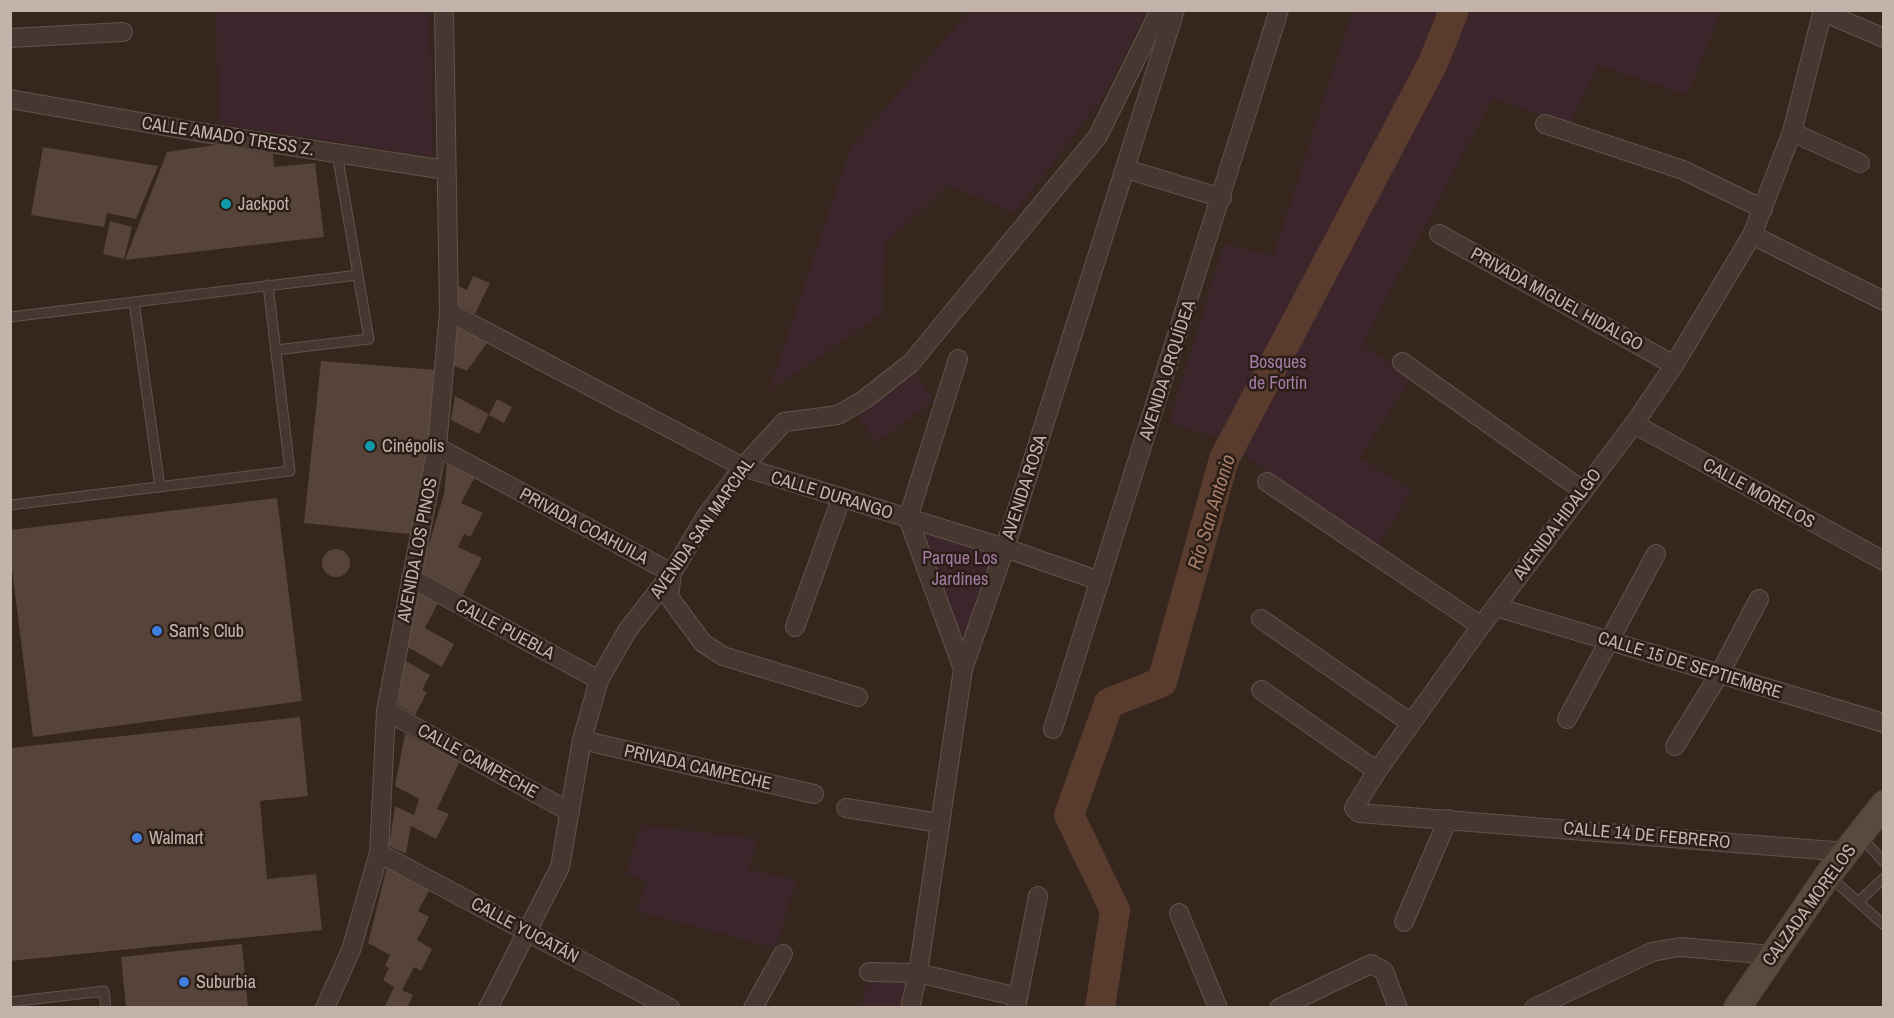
<svg xmlns="http://www.w3.org/2000/svg" width="1894" height="1018" viewBox="0 0 1894 1018" font-family="'Archivo Narrow',sans-serif">
  <style>
    .green { fill: #3d252c }
    .lines { fill: none; stroke-linecap: round; stroke-linejoin: round }
    .river { stroke: #593c2d; stroke-width: 30 }
    .building { fill: #56433a }
    .lane-casing { stroke: #61544c; stroke-width: 11 }
    .street-casing { stroke: #61544c; stroke-width: 20 }
    .secondary-casing { stroke: #4f423b; stroke-width: 28 }
    .lane { stroke: #463831; stroke-width: 9 }
    .street { stroke: #463831; stroke-width: 18 }
    .secondary { stroke: #59493f; stroke-width: 26 }
    .culture-dot { fill: #0f9aa8; stroke: #2a1e17; stroke-width: 2 }
    .shop-dot { fill: #3f7fe0; stroke: #2a1e17; stroke-width: 2 }
    .labels { text-anchor: middle; stroke-width: 5; stroke-linejoin: round; paint-order: stroke }
    .street-label { font-size: 18px; fill: #c3b4ab; stroke: #2a1e17 }
    .poi-label { font-size: 18px; fill: #c3b4ab; stroke: #2a1e17; text-anchor: start }
    .park-label { font-size: 18px; fill: #a37aa3; stroke: #2a1e17 }
    .water-label { font-size: 20px; font-style: italic; fill: #a97f6a; stroke: #2a1e17 }
  </style>
  <rect width="100%" height="100%" fill="#35261e"/>
  <!-- green -->
  <g class="green">
    <path d="M 216,11 L 430,11 L 432,156 L 219,124 Z"/>
    <path d="M 969,11 L 1147,11 L 1104,96 L 1015,213 L 948,185 L 885,244 L 882,314 L 769,391 L 850,149 Z"/>
    <path d="M 1353,11 L 1721,11 L 1687,95 L 1598,65 L 1569,125 L 1493,98 L 1362,344 L 1411,377 L 1360,458 L 1412,491 L 1378,545 L 1214,436 L 1169,423 L 1224,244 L 1273,255 Z"/>
    <path d="M 914,372 L 934,401 L 876,442 L 856,413 Z"/>
    <path d="M 927,532 L 991,554 L 992,557 L 963,641 L 920,540 Z"/>
    <path d="M 641,825 L 757,839 L 749,870 L 797,880 L 775,948 L 637,911 L 647,881 L 626,875 Z"/>
    <path d="M 867,981 L 906,982 L 900,1007 L 861,1008 Z"/>
  </g>
  <g class="lines">
    <!-- river -->
    <path class="river" d="M 1100,1008 L 1115,910 L 1069,815 L 1109,703 L 1162,682 L 1224,459 L 1433,63 L 1454,10"/>
  </g>
  <!-- building -->
  <g class="building">
    <path d="M 216,145 L 273,154 L 274,167 L 315,163 L 324,237 L 125,260 L 167,152 Z"/>
    <path d="M 43,147 L 158,166 L 136,219 L 107,213 L 104,227 L 31,215 Z"/>
    <path d="M 110,221 L 132,227 L 124,259 L 103,254 Z"/>
    <path d="M 473,276 L 490,283 L 475,314 L 457,305 L 456,285 L 467,290 Z"/>
    <path d="M 457,326 L 487,343 L 467,371 L 454,366 Z"/>
    <path d="M 321,361 L 437,370 L 418,535 L 304,523 Z"/>
    <path d="M 455,396 L 489,414 L 479,434 L 451,420 Z"/>
    <path d="M 497,399 L 512,407 L 504,423 L 489,415 Z"/>
    <path d="M 447,463 L 475,477 L 461,503 L 483,513 L 470,537 L 464,534 L 458,547 L 482,558 L 463,594 L 420,574 L 444,494 Z"/>
    <path d="M 277,498 L 302,701 L 33,737 L 11,561 L 10,530 Z"/>
    <circle cx="336" cy="563" r="14"/>
    <path d="M 415,591 L 438,603 L 425,628 L 454,644 L 442,667 L 406,646 Z"/>
    <path d="M 404,660 L 430,675 L 422,690 L 427,692 L 415,715 L 398,705 Z"/>
    <path d="M 300,717 L 308,796 L 260,801 L 267,879 L 316,874 L 322,930 L 10,961 L 10,748 Z"/>
    <path d="M 405,734 L 460,761 L 437,809 L 449,814 L 436,839 L 411,826 L 406,854 L 389,846 L 395,806 L 414,815 L 419,799 L 395,786 Z"/>
    <path d="M 387,867 L 430,889 L 418,911 L 429,917 L 417,940 L 432,949 L 421,971 L 414,967 L 402,990 L 413,995 L 407,1008 L 384,1008 L 394,987 L 383,980 L 389,968 L 385,966 L 390,955 L 368,943 Z"/>
    <path d="M 242,944 L 248,1008 L 126,1008 L 121,957 Z"/>
  </g>
  <g class="lines">
    <defs>
      <g id="lane">
        <path d="M 134,302 L 160,487"/>
        <path d="M 10,317 L 358,275"/>
        <path d="M 276,350 L 369,339 L 337,153"/>
        <path d="M 10,505 L 290,471 L 268,285"/>
        <path d="M 1861,837 L 1884,862"/>
        <path d="M 1830,877 L 1884,925"/>
        <path d="M 1858,902 L 1884,878"/>
        <path d="M 10,1002 L 104,991 L 106,1008"/>
      </g>
      <g id="street">
        <path d="M 1823,10 L 1792,132 L 1752,235 L 1674,365 L 1634,424 L 1481,626 L 1377,771 L 1354,808 L 1359,813 L 1846,852"/>
        <path d="M 1823,12 L 1884,38"/>
        <path d="M 10,38 L 123,32"/>
        <path d="M 10,99 L 198,132 L 446,170"/>
        <path d="M 1545,124 L 1683,170 L 1763,209"/>
        <path d="M 1792,132 L 1860,163"/>
        <path d="M 1126,169 L 1222,198"/>
        <path d="M 1439,234 L 1674,365"/>
        <path d="M 1752,235 L 1884,301"/>
        <path d="M 449,312 L 743,467 L 1005,548 L 1100,581"/>
        <path d="M 958,359 L 908,518 L 963,669"/>
        <path d="M 1402,362 L 1582,490"/>
        <path d="M 1634,424 L 1884,561"/>
        <path d="M 437,447 L 672,573 L 669,597 L 703,643 L 723,656 L 858,697"/>
        <path d="M 1267,482 L 1481,626"/>
        <path d="M 411,578 L 599,680"/>
        <path d="M 1496,607 L 1884,723"/>
        <path d="M 1261,619 L 1411,723"/>
        <path d="M 795,627 L 841,499"/>
        <path d="M 1261,690 L 1377,771"/>
        <path d="M 386,711 L 570,812"/>
        <path d="M 1567,719 L 1656,554"/>
        <path d="M 1053,729 L 1279,10"/>
        <path d="M 582,740 L 814,794"/>
        <path d="M 1675,746 L 1720,673 L 1759,599"/>
        <path d="M 846,808 L 940,823"/>
        <path d="M 379,853 L 670,1008"/>
        <path d="M 1179,913 L 1218,1008"/>
        <path d="M 1404,922 L 1448,819"/>
        <path d="M 869,972 L 918,973 L 1018,997"/>
        <path d="M 325,1008 L 351,950 L 379,853 L 386,711 L 437,447 L 449,312 L 444,10"/>
        <path d="M 488,1008 L 560,867 L 582,740 L 599,680 L 627,631 L 672,573 L 706,516 L 743,467 L 784,422 L 838,415 L 865,399 L 911,363 L 1098,136 L 1160,10"/>
        <path d="M 753,1008 L 783,954"/>
        <path d="M 910,1008 L 918,973 L 963,669 L 1005,548 L 1175,10"/>
        <path d="M 1016,1008 L 1038,896"/>
        <path d="M 1279,1008 L 1371,964 L 1384,971 L 1398,1008"/>
        <path d="M 1534,1008 L 1652,952 L 1680,947 L 1772,955"/>
      </g>
      <path id="secondary" d="M 1737,1008 L 1828,875 L 1884,804"/>
    </defs>
    <!-- lane casing -->
    <use href="#lane" class="lane-casing"/>
    <!-- street casing -->
    <use href="#street" class="street-casing"/>
    <!-- secondary casing -->
    <use href="#secondary" class="secondary-casing"/>
    <!-- lane -->
    <use href="#lane" class="lane"/>
    <!-- street -->
    <use href="#street" class="street"/>
    <!-- secondary -->
    <use href="#secondary" class="secondary"/>
  </g>
  <!-- markers -->
  <g class="culture-dot">
    <circle cx="226" cy="204" r="6"/>
    <circle cx="370" cy="446" r="6"/>
  </g>
  <g class="shop-dot">
    <circle cx="157" cy="631" r="6"/>
    <circle cx="137" cy="838" r="6"/>
    <circle cx="184" cy="982" r="6"/>
  </g>
  <g class="labels">
    <!-- street labels -->
    <g class="street-label">
      <text transform="translate(228 136) rotate(9)" y="6">CALLE AMADO TRESS Z.</text>
      <text transform="translate(1557 299) rotate(29)" y="6">PRIVADA MIGUEL HIDALGO</text>
      <text transform="translate(1167 370) rotate(-72)" y="6">AVENIDA ORQUÍDEA</text>
      <text transform="translate(1024 487) rotate(-72)" y="6">AVENIDA ROSA</text>
      <text transform="translate(1759 493) rotate(29)" y="6">CALLE MORELOS</text>
      <text transform="translate(832 495) rotate(17)" y="6">CALLE DURANGO</text>
      <text transform="translate(1557 524) rotate(-53)" y="6">AVENIDA HIDALGO</text>
      <text transform="translate(584 526) rotate(28)" y="6">PRIVADA COAHUILA</text>
      <text transform="translate(702 528) rotate(-55)" y="6">AVENIDA SAN MARCIAL</text>
      <text transform="translate(417 550) rotate(-79)" y="6">AVENIDA LOS PINOS</text>
      <text transform="translate(505 629) rotate(28)" y="6">CALLE PUEBLA</text>
      <text transform="translate(1690 665) rotate(17)" y="6">CALLE 15 DE SEPTIEMBRE</text>
      <text transform="translate(478 761) rotate(29)" y="6">CALLE CAMPECHE</text>
      <text transform="translate(698 767) rotate(13)" y="6">PRIVADA CAMPECHE</text>
      <text transform="translate(1647 835) rotate(5)" y="6">CALLE 14 DE FEBRERO</text>
      <text transform="translate(1809 905) rotate(-54)" y="6">CALZADA MORELOS</text>
      <text transform="translate(525 930) rotate(28)" y="6">CALLE YUCATÁN</text>
    </g>
    <!-- poi labels -->
    <g class="poi-label">
      <text x="238" y="210">Jackpot</text>
      <text x="382" y="452">Cinépolis</text>
      <text x="169" y="637">Sam's Club</text>
      <text x="149" y="844">Walmart</text>
      <text x="196" y="988">Suburbia</text>
    </g>
    <!-- park labels -->
    <g class="park-label">
      <text x="1278" y="368">Bosques<tspan x="1278" dy="21">de Fortín</tspan></text>
      <text x="960" y="564">Parque Los<tspan x="960" dy="21">Jardines</tspan></text>
    </g>
    <!-- water labels -->
    <g class="water-label">
      <text transform="translate(1211 512) rotate(-73)" y="7">Río San Antonio</text>
    </g>
  </g>
  <!-- border -->
  <rect width="1894" height="1018" fill="none" stroke="#c3b4ab" stroke-width="24"/>
</svg>
